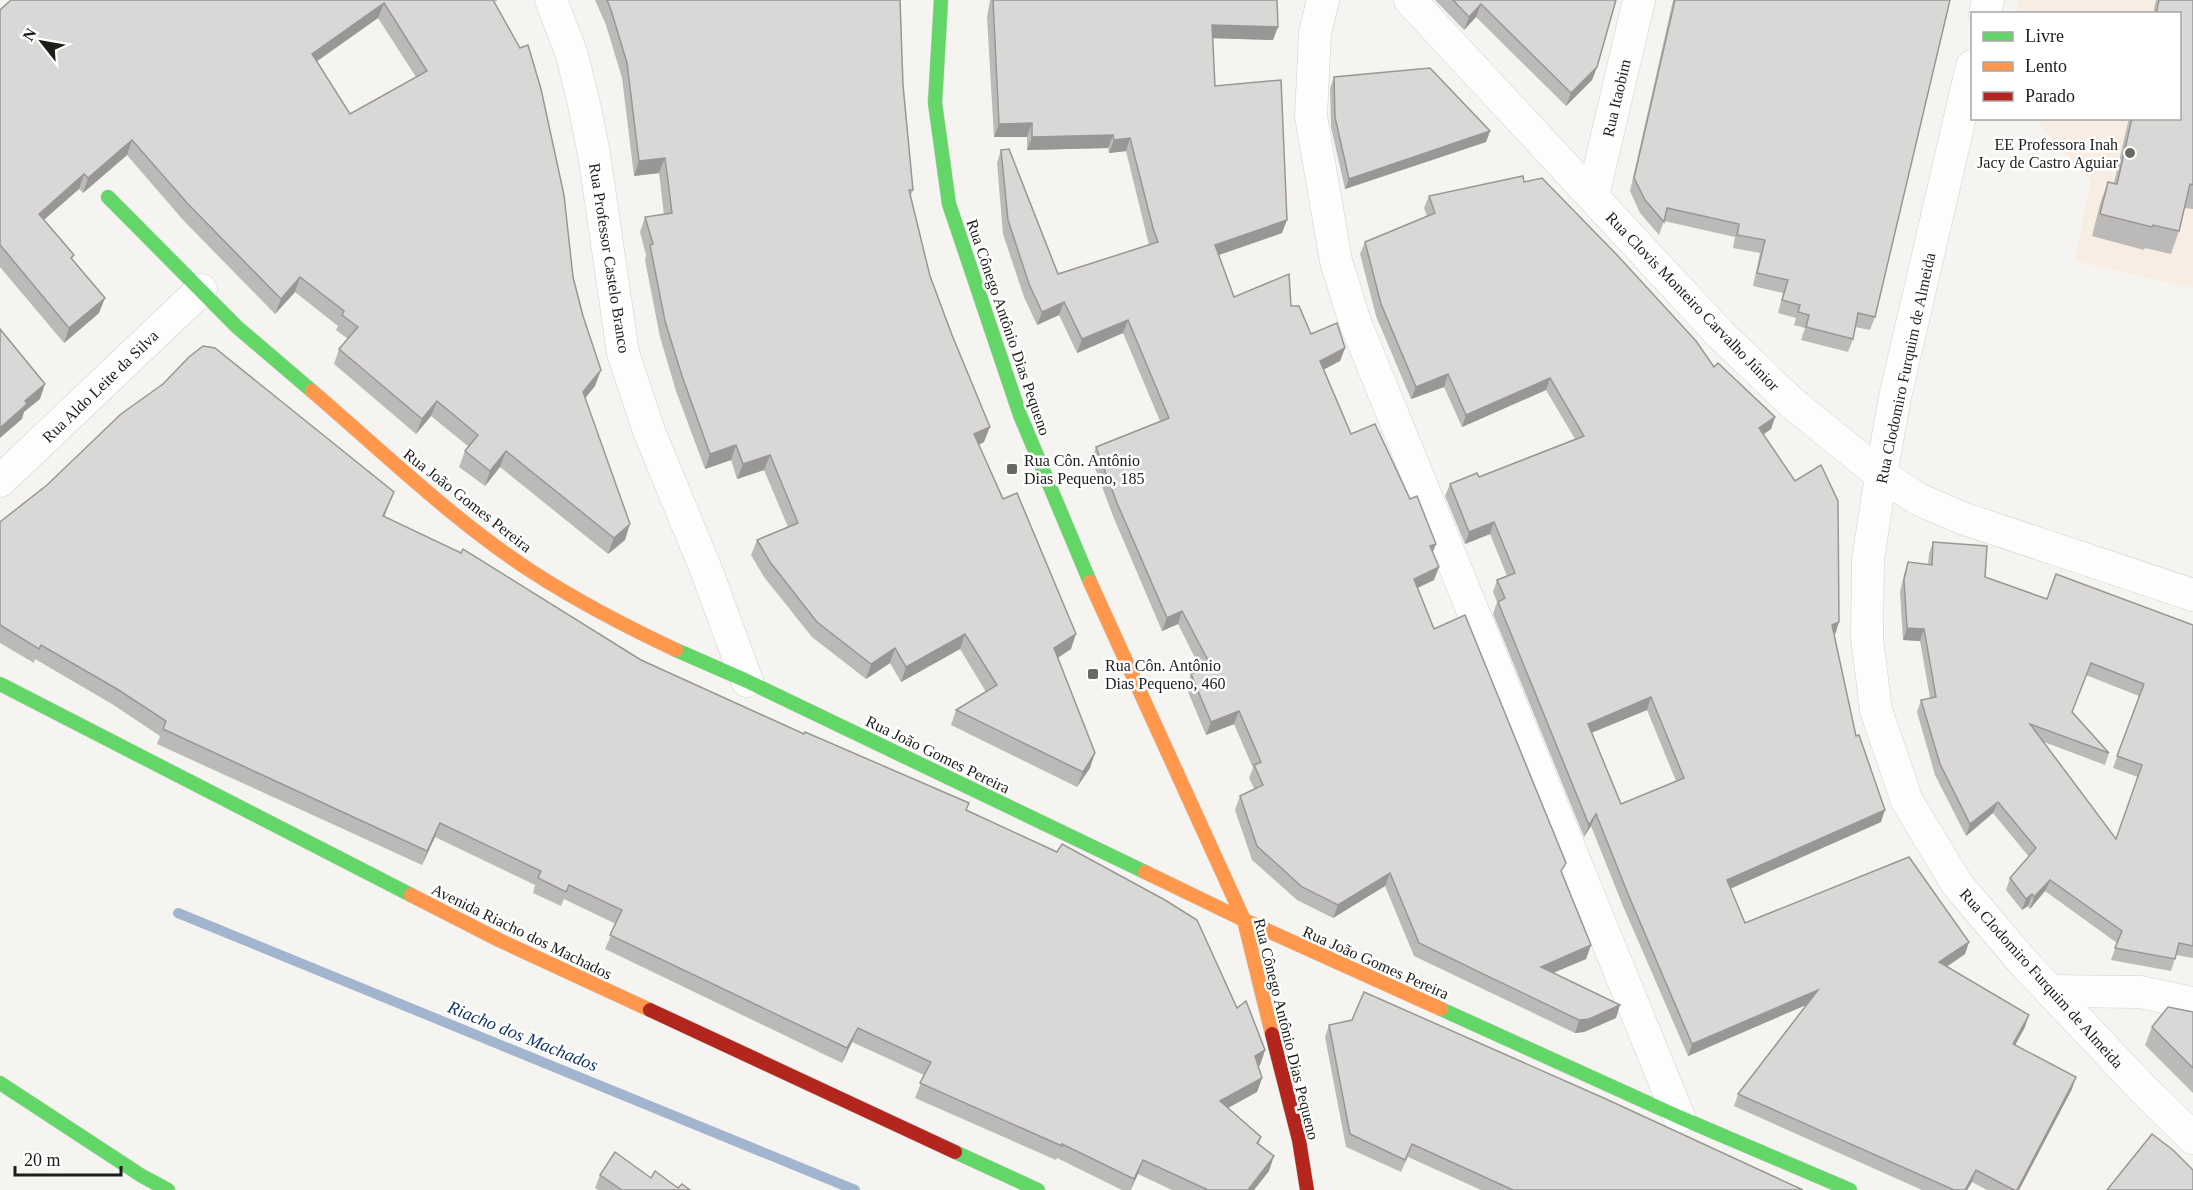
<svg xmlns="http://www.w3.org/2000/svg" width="2193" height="1190" viewBox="0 0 2193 1190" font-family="'Times New Roman',serif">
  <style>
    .education { fill: #f8ede2 }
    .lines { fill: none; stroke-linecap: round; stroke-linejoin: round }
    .stream { stroke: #a2b5cf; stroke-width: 10 }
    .street-casing { stroke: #d2d1cf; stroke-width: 33 }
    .fast-casing { stroke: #d2d1cf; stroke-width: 15 }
    .slow-casing { stroke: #d2d1cf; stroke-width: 15 }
    .jam-casing { stroke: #d2d1cf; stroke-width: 15 }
    .street { stroke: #fefdfd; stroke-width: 32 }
    .fast { stroke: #63d668; stroke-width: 14 }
    .slow { stroke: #ff974d; stroke-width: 14 }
    .jam { stroke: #b3261e; stroke-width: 14 }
    .wall { fill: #bbbab8; fill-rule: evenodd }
    .shaded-wall { fill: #999796 }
    .building { fill: #dad8d6; stroke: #999796; stroke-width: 1.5; fill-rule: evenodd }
    .poi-dot { fill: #696865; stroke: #fff; stroke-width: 2 }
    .labels { text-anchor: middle; stroke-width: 5; stroke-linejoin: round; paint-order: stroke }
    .street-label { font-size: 16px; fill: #1d1d1a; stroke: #fff }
    .poi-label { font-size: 16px; fill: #1d1d1a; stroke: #fff; text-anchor: start }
    .water-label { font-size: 18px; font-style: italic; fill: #123566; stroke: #fff }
  </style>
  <rect width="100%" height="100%" fill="#f5f4f0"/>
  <!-- education -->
  <path class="education" d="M 2020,0 L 2193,0 L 2193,288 L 2075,261 L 2091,181 L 2041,126 L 2038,119 L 2180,118 L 2180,14 L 2016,14 Z"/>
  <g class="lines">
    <!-- stream -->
    <path class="stream" d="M 178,913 L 855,1190"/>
    <defs>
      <g id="street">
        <path d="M 551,0 L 572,55 L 584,104 L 594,154 L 623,353 L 649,431 L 707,572 L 747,681"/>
        <path d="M 1323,0 L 1315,33 L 1311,116 L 1336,261 L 1355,322 L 1679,1117"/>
        <path d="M 1410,0 L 1720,334 L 1792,403 L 1881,475 L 1918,499 L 1962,518 L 2193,595"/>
        <path d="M 1985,14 L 1988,0"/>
        <path d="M 1972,66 L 1895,397 L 1881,475 L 1868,560 L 1867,638 L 1876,710 L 1907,801 L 1957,884 L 2023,962 L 2144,1090 L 2193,1138"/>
        <path d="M 1593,196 L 1639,0"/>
        <path d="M 0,481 L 201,290"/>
        <path d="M 2050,991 L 2140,992 L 2193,1003"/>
      </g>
      <g id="fast">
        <path d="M 941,0 L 935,103 L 949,204 L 1020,415 L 1090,582"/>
        <path d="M 108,197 L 237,327 L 312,391"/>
        <path d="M 676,650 L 747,681 L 1145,872"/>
        <path d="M 0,684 L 411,895"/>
        <path d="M 1441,1009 L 1679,1117 L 1850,1190"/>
        <path d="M 0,1083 L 142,1176 L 168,1190"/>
        <path d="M 955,1152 L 1038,1190"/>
      </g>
      <g id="slow">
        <path d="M 312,391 C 382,451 454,521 531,571 C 577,601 627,627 676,650"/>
        <path d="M 1090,582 L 1244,920 L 1272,1034"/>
        <path d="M 1145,872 L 1244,920 L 1441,1009"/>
        <path d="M 411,895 L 499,940 L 650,1010"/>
      </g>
      <g id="jam">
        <path d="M 650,1010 L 955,1152"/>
        <path d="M 1272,1034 L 1299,1140 L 1307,1190"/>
      </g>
    </defs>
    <!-- street casing -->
    <use href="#street" class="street-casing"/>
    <!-- fast casing -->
    <use href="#fast" class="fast-casing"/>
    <!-- slow casing -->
    <use href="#slow" class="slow-casing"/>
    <!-- jam casing -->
    <use href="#jam" class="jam-casing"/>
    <!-- street -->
    <use href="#street" class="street"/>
    <!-- fast -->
    <use href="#fast" class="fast"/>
    <!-- slow -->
    <use href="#slow" class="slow"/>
    <!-- jam -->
    <use href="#jam" class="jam"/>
  </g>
  <!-- wall -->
  <g class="wall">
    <path d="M 11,0 L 498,0 L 494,2 L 573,277 L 595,386 L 585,398 L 625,540 L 608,554 L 500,467 L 485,486 L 459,467 L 465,451 L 469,447 L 431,416 L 416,434 L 334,364 L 339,349 L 348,339 L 336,330 L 338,326 L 295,292 L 275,314 L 183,220 L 127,155 L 83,193 L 79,189 L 44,220 L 74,255 L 72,259 L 99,313 L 64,343 L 0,267 L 0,10 ZM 378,18 L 416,77 L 350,114 L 317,61 Z"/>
    <path d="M 595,0 L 900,0 L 903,85 L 913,190 L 910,197 L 930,276 L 984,442 L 979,445 L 1071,649 L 1058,658 L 1090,768 L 1077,787 L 951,725 L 956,710 L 986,692 L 960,649 L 901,682 L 890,663 L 866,679 L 812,637 L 764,577 L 751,555 L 757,540 L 788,527 L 764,470 L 737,479 L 731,460 L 705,469 L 676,391 L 660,337 L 645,260 L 646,255 L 640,232 L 645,217 L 664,215 L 659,173 L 634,176 L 622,78 L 606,25 Z"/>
    <path d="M 990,0 L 1277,0 L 1273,40 L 1213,38 L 1215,86 L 1282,233 L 1219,255 L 1234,297 L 1291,306 L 1311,334 L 1345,348 L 1340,361 L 1323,370 L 1351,434 L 1433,553 L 1439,567 L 1434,580 L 1417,588 L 1434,629 L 1562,874 L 1591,945 L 1586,959 L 1553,973 L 1616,1018 L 1584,1032 L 1575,1033 L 1414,956 L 1385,886 L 1333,918 L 1297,900 L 1252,860 L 1235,810 L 1240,796 L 1255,790 L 1249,778 L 1253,768 L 1234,724 L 1206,735 L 1186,687 L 1191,674 L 1201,670 L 1178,624 L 1162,631 L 1113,516 L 1092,460 L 1096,447 L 1160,421 L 1123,333 L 1077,353 L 1059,315 L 1037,325 L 1024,297 L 1003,234 L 997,163 L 1001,150 L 1058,274 L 1149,245 L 1126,151 L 1109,153 L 1108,148 L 1027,150 L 1027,137 L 994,137 L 987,17 Z"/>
    <path d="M 1435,0 L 1616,0 L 1597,67 L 1592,80 L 1566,106 L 1476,17 L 1464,30 Z"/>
    <path d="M 1673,0 L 1950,0 L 1875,317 L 1870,330 L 1855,327 L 1853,339 L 1848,352 L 1801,340 L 1805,328 L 1794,325 L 1796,318 L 1778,313 L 1783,293 L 1753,286 L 1760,253 L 1733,248 L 1735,237 L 1664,221 L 1659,235 L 1640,213 L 1630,191 Z"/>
    <path d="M 2156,0 L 2193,0 L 2193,209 L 2185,208 L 2179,231 L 2171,254 L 2145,248 L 2144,250 L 2092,236 L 2100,204 L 2108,182 L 2114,183 L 2129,118 L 2180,118 L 2180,14 L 2153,14 Z"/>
    <path d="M 1334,77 L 1490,131 L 1486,142 L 1345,189 L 1331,127 L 1330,88 Z"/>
    <path d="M 1524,182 L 1714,367 L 1775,417 L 1771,429 L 1764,434 L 1834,635 L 1856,736 L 1881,822 L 1731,888 L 1745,923 L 1969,942 L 1965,954 L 1947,967 L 2025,1027 L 2015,1045 L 2072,1089 L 2019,1190 L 1987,1190 L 1972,1182 L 1967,1190 L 1922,1190 L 1734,1106 L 1738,1094 L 1806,1005 L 1688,1056 L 1623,906 L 1591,826 L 1584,837 L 1493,614 L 1497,602 L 1493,592 L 1497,580 L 1507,576 L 1490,534 L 1465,544 L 1445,496 L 1450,484 L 1479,477 L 1575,439 L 1546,390 L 1462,427 L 1444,387 L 1411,399 L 1376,316 L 1360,254 L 1365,242 L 1427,216 L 1424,208 L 1429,196 ZM 1647,710 L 1676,781 L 1621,804 L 1592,732 Z"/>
    <path d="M 388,507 L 384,517 L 641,660 L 966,810 L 1237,1008 L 1265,1050 L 1260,1065 L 1258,1066 L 1262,1078 L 1257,1092 L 1228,1108 L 1261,1137 L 1259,1144 L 1269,1171 L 1254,1190 L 1172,1190 L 1138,1174 L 1131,1190 L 1122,1190 L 1057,1158 L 1056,1160 L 915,1098 L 924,1075 L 852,1042 L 842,1063 L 605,949 L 616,924 L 564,899 L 561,906 L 533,893 L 535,885 L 435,837 L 422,865 L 157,744 L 160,736 L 112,704 L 35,659 L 34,663 L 0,643 L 0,522 Z"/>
    <path d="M 1933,542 L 1985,577 L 2047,599 L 2193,625 L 2193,958 L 2176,955 L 2171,971 L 2111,960 L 2117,943 L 2045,891 L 2030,909 L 2028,906 L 2022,910 L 2006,890 L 2010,878 L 2029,857 L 1993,813 L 1966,836 L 1935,775 L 1917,712 L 1921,700 L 1930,698 L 1920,641 L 1903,640 L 1900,592 L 1904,574 L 1908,562 L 1928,564 L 1929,554 ZM 2086,675 L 2139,696 L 2113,768 L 2138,777 L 2116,839 L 2044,742 L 2105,765 L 2109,753 L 2072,713 Z"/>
    <path d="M 2193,1012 L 2193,1093 L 2145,1045 L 2152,1027 Z"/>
    <path d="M 1329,1025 L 1803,1190 L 1481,1190 L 1408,1157 L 1401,1172 L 1346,1147 L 1325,1037 Z"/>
    <path d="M 600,1175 L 651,1178 L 678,1188 L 690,1190 L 598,1190 L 595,1188 Z"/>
  </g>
  <!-- shaded-wall -->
  <g class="shaded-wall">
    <path d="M 384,3 L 378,18 L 306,69 L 312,54 Z"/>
    <path d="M 1481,4 L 1476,17 L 1464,30 L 1469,17 Z"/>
    <path d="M 1212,25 L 1278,27 L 1273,40 L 1207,38 Z"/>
    <path d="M 1597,67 L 1592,80 L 1566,106 L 1571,93 Z"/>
    <path d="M 1032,123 L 1027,137 L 994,137 L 999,124 Z"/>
    <path d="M 1490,131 L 1486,142 L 1345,189 L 1349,179 Z"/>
    <path d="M 1113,135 L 1108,148 L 1027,150 L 1032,137 Z"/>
    <path d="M 1130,138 L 1126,151 L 1109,153 L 1114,140 Z"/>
    <path d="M 132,140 L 127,155 L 83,193 L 88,178 Z"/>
    <path d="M 665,158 L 659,173 L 634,176 L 639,161 Z"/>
    <path d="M 84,174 L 79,189 L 33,229 L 39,214 Z"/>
    <path d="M 1287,220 L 1282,233 L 1210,258 L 1215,245 Z"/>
    <path d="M 300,277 L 295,292 L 275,314 L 281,299 Z"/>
    <path d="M 105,298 L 99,313 L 64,343 L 69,328 Z"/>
    <path d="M 1064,302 L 1059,315 L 1037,325 L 1042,312 Z"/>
    <path d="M 1128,320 L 1123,333 L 1077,353 L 1082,339 Z"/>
    <path d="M 1345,348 L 1340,361 L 1315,374 L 1320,361 Z"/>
    <path d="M 601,370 L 595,386 L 578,407 L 583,392 Z"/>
    <path d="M 1448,374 L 1444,387 L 1411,399 L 1416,387 Z"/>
    <path d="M 1550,378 L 1546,390 L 1462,427 L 1466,415 Z"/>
    <path d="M 45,384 L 40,399 L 24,412 L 22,419 L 0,438 L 0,428 L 25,401 Z"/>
    <path d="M 437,401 L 431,416 L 416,434 L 422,419 Z"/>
    <path d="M 1775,417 L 1771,429 L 1755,440 L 1759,428 Z"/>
    <path d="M 990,427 L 984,442 L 969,449 L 974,434 Z"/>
    <path d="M 736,445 L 731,460 L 705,469 L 710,454 Z"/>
    <path d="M 506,451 L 500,467 L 485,486 L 490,471 Z"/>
    <path d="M 770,455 L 764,470 L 737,479 L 743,464 Z"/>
    <path d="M 394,492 L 388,507 L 378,531 L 383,516 Z"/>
    <path d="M 1494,522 L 1490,534 L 1465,544 L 1469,532 Z"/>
    <path d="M 630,524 L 625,540 L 608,554 L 614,538 Z"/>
    <path d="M 1436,544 L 1431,557 L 1430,546 Z"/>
    <path d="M 1439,567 L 1434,580 L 1409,592 L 1414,579 Z"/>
    <path d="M 1182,611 L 1178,624 L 1162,631 L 1167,618 Z"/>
    <path d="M 1839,622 L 1835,635 L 1832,625 Z"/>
    <path d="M 1907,628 L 1924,629 L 1920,641 L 1903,640 Z"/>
    <path d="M 965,634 L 960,649 L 901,682 L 906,667 Z"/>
    <path d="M 1076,634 L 1071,649 L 1049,663 L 1054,648 Z"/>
    <path d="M 895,648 L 890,663 L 866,679 L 871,664 Z"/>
    <path d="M 1651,697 L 1647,710 L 1584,736 L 1588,724 Z"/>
    <path d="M 1239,711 L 1234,724 L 1206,735 L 1211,722 Z"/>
    <path d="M 1095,753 L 1090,768 L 1077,787 L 1083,772 Z"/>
    <path d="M 1998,802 L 1993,813 L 1966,836 L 1970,824 Z"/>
    <path d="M 1885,810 L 1881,822 L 1723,892 L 1727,880 Z"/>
    <path d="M 1596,814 L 1591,826 L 1584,837 L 1589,825 Z"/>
    <path d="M 440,823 L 435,837 L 422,865 L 427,851 Z"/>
    <path d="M 1390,873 L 1385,886 L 1333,918 L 1338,905 Z"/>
    <path d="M 2050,880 L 2045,891 L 2030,909 L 2034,897 Z"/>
    <path d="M 2032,894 L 2028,906 L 2022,910 L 2026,899 Z"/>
    <path d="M 1969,942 L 1965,954 L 1935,974 L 1939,962 Z"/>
    <path d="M 1591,945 L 1586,959 L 1536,980 L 1541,967 Z"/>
    <path d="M 1818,990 L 1813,1002 L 1688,1056 L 1692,1044 Z"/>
    <path d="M 1620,1005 L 1616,1018 L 1584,1032 L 1575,1033 L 1579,1020 Z"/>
    <path d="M 2029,1015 L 2025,1027 L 2009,1056 L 2013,1044 Z"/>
    <path d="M 858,1028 L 852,1042 L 842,1063 L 847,1048 Z"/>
    <path d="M 1265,1050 L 1260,1065 L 1249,1070 L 1255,1056 Z"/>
    <path d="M 2076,1077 L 2072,1089 L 2019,1190 L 2017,1190 Z"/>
    <path d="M 1262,1078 L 1257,1092 L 1215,1115 L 1220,1101 Z"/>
    <path d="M 1274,1156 L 1269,1171 L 1254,1190 L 1248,1190 Z"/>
    <path d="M 1143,1160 L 1138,1174 L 1130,1190 L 1134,1179 Z"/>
    <path d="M 1976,1170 L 1972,1182 L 1967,1190 L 1965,1190 Z"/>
  </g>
  <!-- building -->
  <g class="building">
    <path d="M 11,0 L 493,0 L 520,48 L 528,45 L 541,89 L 564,195 L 573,277 L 583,316 L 601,370 L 583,392 L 630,524 L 614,538 L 506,451 L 490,471 L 465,451 L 478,435 L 437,401 L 422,419 L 339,349 L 358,327 L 342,315 L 344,311 L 300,277 L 281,299 L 188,204 L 132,140 L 88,178 L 84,174 L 39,214 L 74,255 L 71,258 L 105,298 L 69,328 L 1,246 L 0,246 L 0,10 ZM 384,3 L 427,71 L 350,114 L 312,54 Z"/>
    <path d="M 607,0 L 900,0 L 903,85 L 913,190 L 909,190 L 930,276 L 952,335 L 990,427 L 974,434 L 1003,499 L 1017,493 L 1076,634 L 1054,648 L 1095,753 L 1083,772 L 956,710 L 997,685 L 965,634 L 906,667 L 895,648 L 871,664 L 817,622 L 770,562 L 757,540 L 798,523 L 770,455 L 743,464 L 736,445 L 710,454 L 682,376 L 665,321 L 650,245 L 653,244 L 645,217 L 672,213 L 665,158 L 639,161 L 627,63 L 611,10 Z"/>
    <path d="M 993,0 L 1277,0 L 1278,27 L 1212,25 L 1215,86 L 1281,80 L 1287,220 L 1215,245 L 1234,297 L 1289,274 L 1291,306 L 1299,306 L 1311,334 L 1337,323 L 1345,348 L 1320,361 L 1351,434 L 1375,424 L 1410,499 L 1417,496 L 1436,544 L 1430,546 L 1439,567 L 1414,579 L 1434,629 L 1465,615 L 1566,863 L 1561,871 L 1591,945 L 1541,967 L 1620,1005 L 1589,1019 L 1579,1020 L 1419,943 L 1390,873 L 1338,905 L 1302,887 L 1257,846 L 1240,796 L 1263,785 L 1254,765 L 1261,762 L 1239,711 L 1211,722 L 1191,674 L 1211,666 L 1182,611 L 1167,618 L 1117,503 L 1096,447 L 1169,418 L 1128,320 L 1082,339 L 1064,302 L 1042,312 L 1029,284 L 1008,220 L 1001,150 L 1009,149 L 1058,274 L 1158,242 L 1153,228 L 1130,138 L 1114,140 L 1113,135 L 1032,137 L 1032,123 L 999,124 Z"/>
    <path d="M 1453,0 L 1616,0 L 1597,67 L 1571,93 L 1481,4 L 1469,17 Z"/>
    <path d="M 1675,0 L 1950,0 L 1875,317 L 1858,313 L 1853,339 L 1806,327 L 1809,315 L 1798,312 L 1800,305 L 1782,300 L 1788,280 L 1757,273 L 1765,240 L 1737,235 L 1739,224 L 1667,208 L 1664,222 L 1645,200 L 1634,178 Z"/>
    <path d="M 2159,0 L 2193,0 L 2193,185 L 2190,184 L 2179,231 L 2153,225 L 2152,227 L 2100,214 L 2108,182 L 2117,184 L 2132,118 L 2180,118 L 2180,14 L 2156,14 Z"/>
    <path d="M 1430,68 L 1490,131 L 1349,179 L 1335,117 L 1334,77 Z"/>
    <path d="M 1523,176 L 1524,182 L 1542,178 L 1618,256 L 1696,341 L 1714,367 L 1718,363 L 1775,417 L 1759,428 L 1795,481 L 1821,465 L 1838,501 L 1839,622 L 1832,625 L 1856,736 L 1859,735 L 1885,810 L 1727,880 L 1745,923 L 1909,857 L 1969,942 L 1939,962 L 2029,1015 L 2013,1044 L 2076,1077 L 2017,1190 L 2014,1190 L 1976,1170 L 1965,1190 L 1954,1190 L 1738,1094 L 1818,990 L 1692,1044 L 1628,894 L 1596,814 L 1589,825 L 1498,602 L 1505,598 L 1497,580 L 1515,573 L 1494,522 L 1469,532 L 1450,484 L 1477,473 L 1479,477 L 1584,436 L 1550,378 L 1466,415 L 1448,374 L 1416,387 L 1381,304 L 1365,242 L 1435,213 L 1429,196 ZM 1651,697 L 1684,778 L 1621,804 L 1588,724 Z"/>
    <path d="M 0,329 L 45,384 L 25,401 L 27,404 L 0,428 Z"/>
    <path d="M 203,346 L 215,348 L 394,492 L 383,516 L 461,553 L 463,549 L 641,660 L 804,734 L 805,732 L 969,803 L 966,810 L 1057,852 L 1062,844 L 1165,900 L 1197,920 L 1237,1008 L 1246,1001 L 1265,1050 L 1255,1056 L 1262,1078 L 1220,1101 L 1261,1137 L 1257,1143 L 1274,1156 L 1248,1190 L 1205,1190 L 1206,1189 L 1143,1160 L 1134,1179 L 1062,1144 L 1062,1146 L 920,1083 L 931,1062 L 858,1028 L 847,1048 L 610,935 L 622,910 L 569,885 L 566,892 L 538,878 L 541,871 L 440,823 L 427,851 L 163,729 L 166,721 L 117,689 L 41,645 L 39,649 L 0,625 L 0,522 L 47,485 L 121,414 L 163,384 L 189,357 Z"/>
    <path d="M 1933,542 L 1987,546 L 1985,577 L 2047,599 L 2056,574 L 2193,625 L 2193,946 L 2179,943 L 2175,959 L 2115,948 L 2122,931 L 2050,880 L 2034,897 L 2032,894 L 2026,899 L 2010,878 L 2036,848 L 1998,802 L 1970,824 L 1940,764 L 1921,700 L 1936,697 L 1924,629 L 1907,628 L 1904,580 L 1908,562 L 1932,565 ZM 2091,663 L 2144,684 L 2117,756 L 2142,765 L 2116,839 L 2030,724 L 2109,753 L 2072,712 Z"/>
    <path d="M 1364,992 L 1606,1099 L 1803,1190 L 1513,1190 L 1412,1144 L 1405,1160 L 1350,1134 L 1329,1025 L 1352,1020 Z"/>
    <path d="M 2168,1007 L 2193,1012 L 2193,1068 L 2152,1027 Z"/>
    <path d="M 2152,1134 L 2173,1150 L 2193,1170 L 2193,1190 L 2107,1190 Z"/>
    <path d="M 615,1152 L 651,1178 L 655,1171 L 678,1188 L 682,1184 L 690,1190 L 622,1190 L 600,1175 Z"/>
  </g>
  <!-- markers -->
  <g class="poi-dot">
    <circle cx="2130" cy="153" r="6"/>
    <rect x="1006" y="463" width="12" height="12" rx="3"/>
    <rect x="1087" y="668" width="12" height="12" rx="3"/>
  </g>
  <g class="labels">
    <!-- street labels -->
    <g class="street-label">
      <text transform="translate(1616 98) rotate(-77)" y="6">Rua Itaobim</text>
      <text transform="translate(610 258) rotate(81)" y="6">Rua Professor Castelo Branco</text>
      <text transform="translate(1693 301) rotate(46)" y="6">Rua Clovis Monteiro Carvalho Júnior</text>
      <text transform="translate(1009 327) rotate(71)" y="6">Rua Cônego Antônio Dias Pequeno</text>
      <text transform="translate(1905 368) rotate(-78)" y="6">Rua Clodomiro Furquim de Almeida</text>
      <text transform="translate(100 386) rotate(-44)" y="6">Rua Aldo Leite da Silva</text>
      <text transform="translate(468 500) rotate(38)" y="6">Rua João Gomes Pereira</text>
      <text transform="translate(938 754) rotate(26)" y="6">Rua João Gomes Pereira</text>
      <text transform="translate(522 931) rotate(26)" y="6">Avenida Riacho dos Machados</text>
      <text transform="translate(1376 962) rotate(24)" y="6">Rua João Gomes Pereira</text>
      <text transform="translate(2042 978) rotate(48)" y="6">Rua Clodomiro Furquim de Almeida</text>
      <text transform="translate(1287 1029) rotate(76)" y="6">Rua Cônego Antônio Dias Pequeno</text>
    </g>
    <!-- poi labels -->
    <g class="poi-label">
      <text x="2118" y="150" text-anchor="end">EE Professora Inah<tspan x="2118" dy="18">Jacy de Castro Aguiar</tspan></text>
      <text x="1024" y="466">Rua Côn. Antônio<tspan x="1024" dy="18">Dias Pequeno, 185</tspan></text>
      <text x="1105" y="671">Rua Côn. Antônio<tspan x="1105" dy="18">Dias Pequeno, 460</tspan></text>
    </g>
    <!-- water labels -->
    <g class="water-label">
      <text transform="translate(523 1036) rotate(22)" y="6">Riacho dos Machados</text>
    </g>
  </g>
  <!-- legend -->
  <rect x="1971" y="12" width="210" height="108" fill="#ffffff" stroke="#a5a5a3" stroke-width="1.5"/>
  <rect x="1983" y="32" width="30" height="9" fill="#63d668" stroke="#a5a5a3" stroke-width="1.5"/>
  <text x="2025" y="42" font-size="18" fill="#1d1d1a">Livre</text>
  <rect x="1983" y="62" width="30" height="9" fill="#ff974d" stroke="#a5a5a3" stroke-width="1.5"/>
  <text x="2025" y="72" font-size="18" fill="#1d1d1a">Lento</text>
  <rect x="1983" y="92" width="30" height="9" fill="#b3261e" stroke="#a5a5a3" stroke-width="1.5"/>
  <text x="2025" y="102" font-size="18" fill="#1d1d1a">Parado</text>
  <!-- north arrow -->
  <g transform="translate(42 42) rotate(301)" stroke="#ffffff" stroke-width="4.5" paint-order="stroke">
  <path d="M0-4.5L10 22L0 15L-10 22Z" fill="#1d1d1a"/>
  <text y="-9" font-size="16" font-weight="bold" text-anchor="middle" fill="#1d1d1a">N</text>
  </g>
  <!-- scale -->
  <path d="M15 1166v9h106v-9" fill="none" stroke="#1d1d1a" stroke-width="3"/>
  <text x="24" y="1166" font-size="18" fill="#1d1d1a" stroke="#ffffff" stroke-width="4.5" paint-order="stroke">20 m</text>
</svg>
